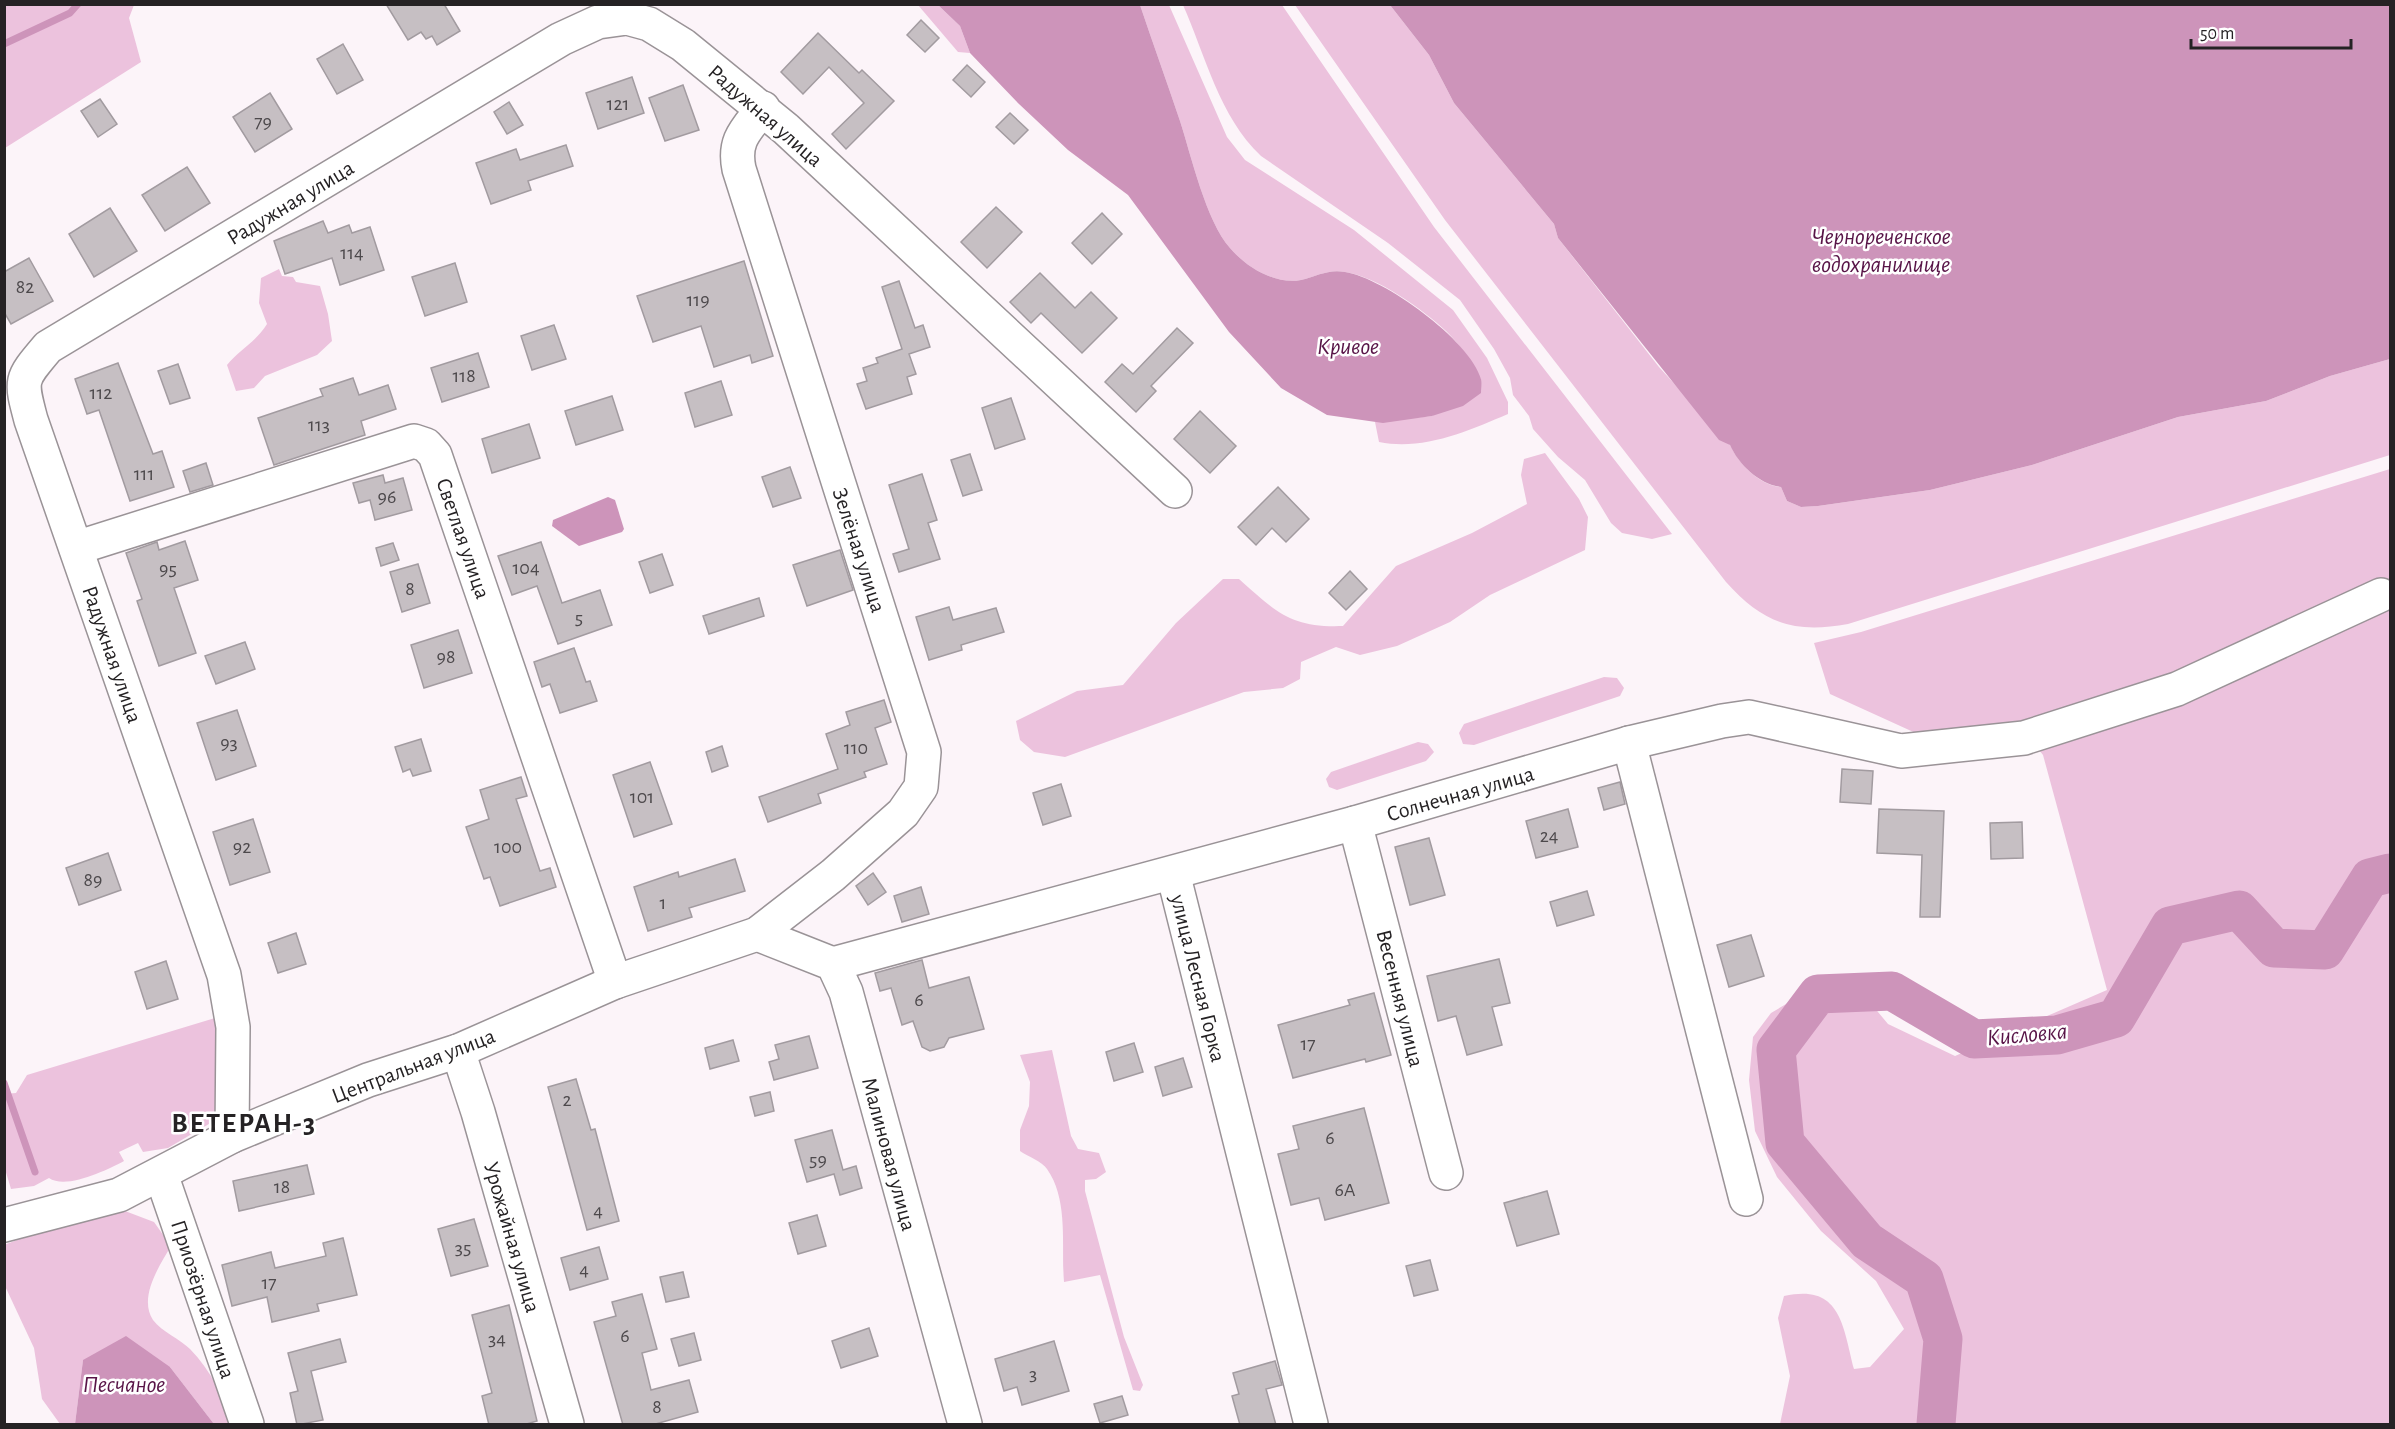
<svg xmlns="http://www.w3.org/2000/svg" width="2395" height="1429" viewBox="0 0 2395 1429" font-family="'Alegreya Sans',sans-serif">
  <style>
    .green { fill: #ecc2dd }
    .water { fill: #cd94ba }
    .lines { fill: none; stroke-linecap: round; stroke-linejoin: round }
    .stream { stroke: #cd94ba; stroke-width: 7 }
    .river { stroke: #cd94ba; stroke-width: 39 }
    .building { fill: #c6bfc3; stroke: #a29ba0; stroke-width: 1.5 }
    .minor-casing { stroke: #9a9397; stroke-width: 36 }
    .minor { stroke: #fff; stroke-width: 33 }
    .labels { text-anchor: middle; stroke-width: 5; stroke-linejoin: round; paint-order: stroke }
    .number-label { font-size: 20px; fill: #4d494c }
    .street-label { font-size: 22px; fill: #252224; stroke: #fff }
    .water-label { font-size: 24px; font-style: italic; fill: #581447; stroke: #fff }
    .district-label { font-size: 28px; font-weight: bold; letter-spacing: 1.5px; fill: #252224; stroke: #fff }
  </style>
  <rect width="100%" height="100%" fill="#fcf4f9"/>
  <!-- green -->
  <g class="green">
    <path d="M 5,4 L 134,5 L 129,18 L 141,62 L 5,148 Z"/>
    <path d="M 918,5 L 938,5 L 960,26 L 970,53 L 958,52 Z"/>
    <path d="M 1140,5 L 1169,5 L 1227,137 L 1245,160 L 1354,230 L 1453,310 L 1487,358 L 1508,402 L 1508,414 C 1468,431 1423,451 1379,442 L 1375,422 L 1432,416 L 1481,379 C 1471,363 1460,344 1446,331 C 1422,309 1378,277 1345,272 C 1328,269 1318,276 1301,280 C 1275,285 1246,267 1230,248 C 1206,221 1191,155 1180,121 C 1167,82 1153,44 1140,5 Z"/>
    <path d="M 1183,5 L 1282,5 L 1434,227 L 1672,534 L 1652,539 L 1622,533 L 1611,523 L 1585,480 L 1558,457 L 1533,429 L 1529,416 L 1513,395 L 1510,378 L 1494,349 L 1460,300 L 1388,243 L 1261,156 C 1219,116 1206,57 1183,5 Z"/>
    <path d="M 1295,5 L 1390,5 L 1429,55 L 1454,103 L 1554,224 L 1558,238 L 1659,367 L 1730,445 C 1739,464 1759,485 1781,487 L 1787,501 L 1801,507 L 1818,506 L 1930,490 L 2032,465 L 2178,417 L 2266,401 L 2330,376 L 2390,359 L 2390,455 L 1848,624 C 1793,634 1763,623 1726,582 L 1445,220 Z"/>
    <path d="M 279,269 L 282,276 L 293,277 L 296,282 L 320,286 L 328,314 L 332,341 L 317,355 L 265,376 L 254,388 L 236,391 L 227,365 C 239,350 257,341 267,324 L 259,303 L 261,278 Z"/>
    <path d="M 1545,453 L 1579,499 L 1588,517 L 1585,550 L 1490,595 L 1450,622 L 1397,646 L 1360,655 L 1336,647 L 1301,662 L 1300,679 L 1283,688 L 1244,692 L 1065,757 L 1034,752 L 1020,740 L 1016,721 L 1077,691 L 1123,685 L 1176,623 L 1223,579 L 1239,579 C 1276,612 1291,628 1343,626 L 1396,566 L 1472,533 L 1527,504 L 1521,475 L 1524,459 Z"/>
    <path d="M 2390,469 L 2390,1424 L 1940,1424 L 1948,1337 L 1938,1302 L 1927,1276 L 1865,1231 L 1837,1199 L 1799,1146 L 1791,1127 L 1785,1080 L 1793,1055 L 1794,1039 L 1805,1019 L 1820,1003 L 1868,1000 L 1888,1024 L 1955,1056 L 2107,990 L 2043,755 L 2024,731 L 1931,740 L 1830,694 L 1814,643 L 1861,632 Z"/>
    <path d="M 1604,677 L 1617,678 L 1624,688 L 1620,696 L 1474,745 L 1463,744 L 1459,733 L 1464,724 Z"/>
    <path d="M 1418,742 L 1428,744 L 1434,752 L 1426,761 L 1337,790 L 1329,787 L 1326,779 L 1331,772 Z"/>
    <path d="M 1810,990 L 1786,1017 L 1771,1046 L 1767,1080 L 1773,1130 L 1792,1167 L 1833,1216 L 1863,1248 L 1895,1267 L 1916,1283 L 1926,1304 L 1937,1350 L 1923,1424 L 1780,1424 L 1790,1376 L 1778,1318 L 1784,1296 C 1841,1283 1843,1326 1854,1369 L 1870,1367 L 1904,1329 L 1876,1281 L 1821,1231 L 1777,1177 L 1755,1131 L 1749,1080 L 1753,1037 L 1771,1013 Z"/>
    <path d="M 215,1018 L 220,1093 L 214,1121 L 168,1148 L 143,1152 L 138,1143 L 119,1152 L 124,1161 C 107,1170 66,1190 49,1178 L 34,1186 L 11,1189 L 5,1169 L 4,1094 L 16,1093 L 27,1075 Z"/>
    <path d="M 1052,1050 L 1071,1136 L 1078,1149 L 1099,1153 L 1106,1172 L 1096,1179 L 1085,1180 L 1085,1191 L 1124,1337 L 1143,1385 L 1140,1391 L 1133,1390 L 1100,1275 L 1064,1282 C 1061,1246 1069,1200 1047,1169 C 1043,1162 1027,1156 1020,1151 L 1020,1130 L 1029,1106 L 1030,1082 L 1020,1055 Z"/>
    <path d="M 125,1211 L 154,1222 L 171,1246 C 160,1265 138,1297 153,1320 C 162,1332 180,1339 190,1349 C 211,1370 223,1398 235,1424 L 214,1424 L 170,1367 L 83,1360 L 75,1424 L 60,1424 L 42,1399 L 34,1348 L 5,1286 L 4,1245 L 66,1221 Z"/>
  </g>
  <!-- water -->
  <g class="water">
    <path d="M 938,5 L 1140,5 C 1153,44 1167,82 1180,121 C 1191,155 1206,221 1230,248 C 1246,267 1275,285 1301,280 C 1318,276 1328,269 1345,272 C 1384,278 1470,340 1481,379 C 1482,383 1481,389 1481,393 L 1463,406 L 1432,416 L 1383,423 L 1327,415 L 1281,388 L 1229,332 L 1128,195 L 1068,150 L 1019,104 L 970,53 L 960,26 Z"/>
    <path d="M 1390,5 L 2390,5 L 2390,359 L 2330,376 L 2266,401 L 2178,417 L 2032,465 L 1930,490 L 1818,506 L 1801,507 L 1787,501 L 1781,487 C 1759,484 1739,465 1730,445 L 1719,440 L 1558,238 L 1554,224 L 1454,103 L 1429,55 Z"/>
    <path d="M 608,497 L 615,500 L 624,529 L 622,532 L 579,546 L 552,526 L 553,520 Z"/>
    <path d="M 126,1336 L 170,1367 L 214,1424 L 75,1424 L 83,1360 Z"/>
  </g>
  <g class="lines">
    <!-- stream -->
    <g class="stream">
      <path d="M 4,44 L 70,13 L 78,4"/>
      <path d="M 4,1083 L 35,1172"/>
    </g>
    <!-- river -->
    <path class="river" d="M 1936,1424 L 1943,1339 L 1924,1279 L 1867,1241 L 1785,1143 L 1776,1050 L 1818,994 L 1892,991 L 1974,1039 L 2057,1035 L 2116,1018 L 2170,926 L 2239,910 L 2274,948 L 2325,950 L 2370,878 L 2390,873"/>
  </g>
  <!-- building -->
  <g class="building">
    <path d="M 386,4 L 444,4 L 460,31 L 437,45 L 432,36 L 426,39 L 421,32 L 408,40 Z"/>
    <path d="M 921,20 L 939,38 L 925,52 L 907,35 Z"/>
    <path d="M 818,33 L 859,73 L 862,70 L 894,101 L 846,149 L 832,134 L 864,103 L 829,67 L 803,94 L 781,72 Z"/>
    <path d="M 343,44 L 363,80 L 337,94 L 317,59 Z"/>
    <path d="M 967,65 L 985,82 L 971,97 L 953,80 Z"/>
    <path d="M 632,77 L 644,113 L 598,129 L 586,93 Z"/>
    <path d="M 683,85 L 699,130 L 665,141 L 649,98 Z"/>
    <path d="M 270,93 L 292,129 L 255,152 L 233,117 Z"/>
    <path d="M 100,99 L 117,124 L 98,137 L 81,111 Z"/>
    <path d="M 509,102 L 523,125 L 507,134 L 494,112 Z"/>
    <path d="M 1010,113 L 1028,130 L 1014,144 L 996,127 Z"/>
    <path d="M 566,145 L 573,166 L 528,181 L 531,190 L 491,204 L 476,163 L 516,149 L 520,160 Z"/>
    <path d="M 187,167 L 210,203 L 165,231 L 142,195 Z"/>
    <path d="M 996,207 L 1022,232 L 987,268 L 961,242 Z"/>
    <path d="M 110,208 L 137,251 L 94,277 L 69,234 Z"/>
    <path d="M 1102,213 L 1122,234 L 1092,264 L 1072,243 Z"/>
    <path d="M 323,221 L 328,233 L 349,225 L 352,233 L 370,227 L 384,270 L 340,285 L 332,258 L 285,274 L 274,241 Z"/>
    <path d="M 29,258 L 53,301 L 11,324 L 4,312 L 4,272 Z"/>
    <path d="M 744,261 L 773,356 L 752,363 L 750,355 L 714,367 L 701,326 L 653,342 L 637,296 Z"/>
    <path d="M 455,263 L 467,302 L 425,316 L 412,277 Z"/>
    <path d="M 1040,273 L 1075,308 L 1091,292 L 1117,318 L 1082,353 L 1041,313 L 1031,323 L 1010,302 Z"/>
    <path d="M 899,281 L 915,328 L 923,325 L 930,347 L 909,354 L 916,374 L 907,377 L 912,394 L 866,409 L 857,384 L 867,381 L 863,368 L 878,363 L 876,358 L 902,349 L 882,287 Z"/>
    <path d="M 554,325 L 566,359 L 532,370 L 521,336 Z"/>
    <path d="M 1177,328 L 1193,343 L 1151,386 L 1156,391 L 1136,412 L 1105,382 L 1122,364 L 1133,374 Z"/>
    <path d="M 478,353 L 489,387 L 442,402 L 431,368 Z"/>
    <path d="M 118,363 L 153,454 L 162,451 L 174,487 L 130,501 L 99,410 L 87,414 L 75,379 Z"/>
    <path d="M 178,364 L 190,398 L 170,404 L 158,371 Z"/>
    <path d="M 353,378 L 359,395 L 388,385 L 396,409 L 361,421 L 365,435 L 274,465 L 258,418 L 323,396 L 320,389 Z"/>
    <path d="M 721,381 L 732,415 L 695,427 L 685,393 Z"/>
    <path d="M 612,396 L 623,430 L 576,445 L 565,411 Z"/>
    <path d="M 1011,398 L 1025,439 L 995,449 L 982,408 Z"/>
    <path d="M 1200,411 L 1236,446 L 1210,473 L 1174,439 Z"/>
    <path d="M 529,424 L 540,458 L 492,473 L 482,439 Z"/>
    <path d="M 970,454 L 982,490 L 963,496 L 951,460 Z"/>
    <path d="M 206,463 L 213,485 L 190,492 L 183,471 Z"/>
    <path d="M 790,467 L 801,498 L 773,507 L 762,477 Z"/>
    <path d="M 922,474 L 937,520 L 928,523 L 940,559 L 899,572 L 893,554 L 909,549 L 889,485 Z"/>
    <path d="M 383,475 L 385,483 L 403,478 L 412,510 L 375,520 L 370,500 L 359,503 L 353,483 Z"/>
    <path d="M 1278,487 L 1309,519 L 1286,542 L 1272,528 L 1256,545 L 1238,527 Z"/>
    <path d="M 185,541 L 198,580 L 174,588 L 196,653 L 159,666 L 137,601 L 142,599 L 126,553 L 157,542 L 159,550 Z"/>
    <path d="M 541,542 L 562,603 L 600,590 L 612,625 L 558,644 L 537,586 L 512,595 L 498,556 Z"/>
    <path d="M 393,543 L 399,560 L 381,566 L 376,548 Z"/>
    <path d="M 840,550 L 853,590 L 807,606 L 793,565 Z"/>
    <path d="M 662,554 L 673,585 L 650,593 L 639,562 Z"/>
    <path d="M 418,564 L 430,603 L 402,612 L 390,572 Z"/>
    <path d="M 1350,571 L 1367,589 L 1346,610 L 1329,593 Z"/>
    <path d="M 759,598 L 764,616 L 709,634 L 703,616 Z"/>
    <path d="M 949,607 L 953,620 L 996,608 L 1004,632 L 961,645 L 962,650 L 929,660 L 916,617 Z"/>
    <path d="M 458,630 L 472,673 L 424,688 L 411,645 Z"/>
    <path d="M 245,642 L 255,669 L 216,684 L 205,656 Z"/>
    <path d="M 574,648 L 586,682 L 590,681 L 597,701 L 560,713 L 550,684 L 542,687 L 534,662 Z"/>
    <path d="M 884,700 L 891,722 L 875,728 L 887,764 L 864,772 L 866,777 L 818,794 L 821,803 L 768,822 L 759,797 L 838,769 L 826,734 L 850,725 L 846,712 Z"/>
    <path d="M 237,710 L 256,766 L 216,780 L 197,723 Z"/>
    <path d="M 421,739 L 431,771 L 413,776 L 410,769 L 403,772 L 395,747 Z"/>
    <path d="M 722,746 L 728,766 L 712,772 L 706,752 Z"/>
    <path d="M 650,762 L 672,824 L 634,837 L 613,775 Z"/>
    <path d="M 1842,769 L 1873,771 L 1871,804 L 1840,802 Z"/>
    <path d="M 521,777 L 527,796 L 516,799 L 540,871 L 550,868 L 556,887 L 500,906 L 490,877 L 484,879 L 466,827 L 489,819 L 480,790 Z"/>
    <path d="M 1620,782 L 1625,804 L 1604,810 L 1598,788 Z"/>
    <path d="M 1061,784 L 1071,816 L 1043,825 L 1033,793 Z"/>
    <path d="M 1568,809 L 1578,847 L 1536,858 L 1526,821 Z"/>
    <path d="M 1879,809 L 1944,811 L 1940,917 L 1920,917 L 1922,855 L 1877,853 Z"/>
    <path d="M 253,819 L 270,872 L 230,885 L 213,832 Z"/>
    <path d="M 2022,822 L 2023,858 L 1991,859 L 1990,823 Z"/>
    <path d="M 1429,838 L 1445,895 L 1410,905 L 1395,847 Z"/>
    <path d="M 108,853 L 121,890 L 79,905 L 66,868 Z"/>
    <path d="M 735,859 L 745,891 L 689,908 L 692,917 L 648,931 L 634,887 L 678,872 L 679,877 Z"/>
    <path d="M 873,873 L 886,892 L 868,905 L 856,886 Z"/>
    <path d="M 921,887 L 929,914 L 902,922 L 894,896 Z"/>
    <path d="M 1587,891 L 1594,915 L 1557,926 L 1550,902 Z"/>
    <path d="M 296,933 L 306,964 L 278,973 L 268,943 Z"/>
    <path d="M 1751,935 L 1764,976 L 1729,987 L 1717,945 Z"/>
    <path d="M 1499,959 L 1510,1003 L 1492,1007 L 1502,1045 L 1467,1055 L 1456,1016 L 1438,1021 L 1427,976 Z"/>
    <path d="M 922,960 L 929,988 L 969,977 L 984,1029 L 949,1038 L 944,1047 L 930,1051 L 922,1047 L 913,1021 L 902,1025 L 891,988 L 880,991 L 875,973 Z"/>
    <path d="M 166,961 L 178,999 L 147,1009 L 135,972 Z"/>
    <path d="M 1374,993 L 1391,1055 L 1366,1062 L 1365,1059 L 1293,1078 L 1278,1025 L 1350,1005 L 1348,1000 Z"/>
    <path d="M 809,1036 L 818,1068 L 774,1080 L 769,1062 L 779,1059 L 775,1045 Z"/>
    <path d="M 733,1040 L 739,1061 L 710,1069 L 705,1048 Z"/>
    <path d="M 1134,1043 L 1143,1072 L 1114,1081 L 1106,1052 Z"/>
    <path d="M 1183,1058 L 1192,1087 L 1163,1096 L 1155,1067 Z"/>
    <path d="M 576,1079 L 591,1130 L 595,1129 L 619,1221 L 587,1230 L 548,1087 Z"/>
    <path d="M 770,1092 L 774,1111 L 755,1116 L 750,1097 Z"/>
    <path d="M 1364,1108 L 1389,1203 L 1325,1220 L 1319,1198 L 1291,1205 L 1278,1154 L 1299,1149 L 1293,1126 Z"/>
    <path d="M 832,1130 L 843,1170 L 856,1166 L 862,1188 L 840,1195 L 834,1174 L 807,1182 L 795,1140 Z"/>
    <path d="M 307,1165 L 314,1194 L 239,1211 L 233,1181 Z"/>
    <path d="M 1547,1191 L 1559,1234 L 1517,1246 L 1504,1203 Z"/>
    <path d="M 817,1215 L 826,1246 L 798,1254 L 789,1223 Z"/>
    <path d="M 474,1219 L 488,1266 L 451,1276 L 438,1229 Z"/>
    <path d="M 343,1238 L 357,1295 L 317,1304 L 319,1311 L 272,1322 L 267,1297 L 232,1306 L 222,1265 L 271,1252 L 275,1268 L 326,1256 L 323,1243 Z"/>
    <path d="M 599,1247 L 608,1279 L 570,1290 L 561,1258 Z"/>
    <path d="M 1430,1260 L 1438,1290 L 1414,1296 L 1406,1266 Z"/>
    <path d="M 683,1272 L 689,1297 L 666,1302 L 660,1277 Z"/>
    <path d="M 642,1294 L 657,1349 L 642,1353 L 651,1390 L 689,1380 L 698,1412 L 652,1425 L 623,1425 L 594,1322 L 616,1316 L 612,1302 Z"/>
    <path d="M 509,1305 L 537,1421 L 523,1425 L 489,1425 L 482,1396 L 492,1393 L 472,1315 Z"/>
    <path d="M 869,1328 L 878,1356 L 841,1368 L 832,1341 Z"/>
    <path d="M 694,1333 L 701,1360 L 679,1366 L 671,1339 Z"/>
    <path d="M 340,1339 L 346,1362 L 311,1371 L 323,1420 L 297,1425 L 290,1393 L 298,1391 L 288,1353 Z"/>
    <path d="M 1054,1341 L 1069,1391 L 1022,1405 L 1017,1387 L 1004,1391 L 995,1359 Z"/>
    <path d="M 1275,1361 L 1282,1385 L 1266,1389 L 1276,1425 L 1240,1425 L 1232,1396 L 1239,1394 L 1233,1373 Z"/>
    <path d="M 1122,1396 L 1128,1415 L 1100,1423 L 1094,1404 Z"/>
  </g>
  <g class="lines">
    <defs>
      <g id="minor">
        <path d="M 76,548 L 414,441 L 426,445 L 435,455 L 615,982"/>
        <path d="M 1629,743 L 1746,1199"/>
        <path d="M 1355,823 L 1446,1173"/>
        <path d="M 1173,873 L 1311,1424"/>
        <path d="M 757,934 L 833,964 L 846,992 L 965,1424"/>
        <path d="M 833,964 L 1355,823 L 1629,743 L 1722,721 L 1749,717 L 1901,751 L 2024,738 L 2177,689 L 2381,595"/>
        <path d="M 458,1051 L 478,1112 L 567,1424"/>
        <path d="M 232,1136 L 233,1027 L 224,975 L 31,420 C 20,379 20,380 48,347 L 561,39 L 598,22 L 627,18 L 649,24 L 683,45 L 786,129 L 1175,491"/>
        <path d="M 161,1174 L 247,1424"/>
        <path d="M 4,1225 L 119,1195 L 232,1136 L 368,1080 L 458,1051 L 615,982 L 757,934 L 833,875 L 903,813 L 921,787 L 924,752 L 739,169 C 733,140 746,130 763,108"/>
      </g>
    </defs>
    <!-- minor casing -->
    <use href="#minor" class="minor-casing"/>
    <!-- minor -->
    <use href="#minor" class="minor"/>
  </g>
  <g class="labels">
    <!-- number labels -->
    <g class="number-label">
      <text x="618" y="110">121</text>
      <text x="263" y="128">79</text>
      <text x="352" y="259">114</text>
      <text x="25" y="293">82</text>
      <text x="698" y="306">119</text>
      <text x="464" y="382">118</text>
      <text x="101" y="399">112</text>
      <text x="319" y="431">113</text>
      <text x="144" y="480">111</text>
      <text x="387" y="503">96</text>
      <text x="526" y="574">104</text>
      <text x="168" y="575">95</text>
      <text x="410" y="595">8</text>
      <text x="579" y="624">5</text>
      <text x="446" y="663">98</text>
      <text x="229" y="749">93</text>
      <text x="856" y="754">110</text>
      <text x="642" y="803">101</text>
      <text x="1549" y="842">24</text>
      <text x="242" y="853">92</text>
      <text x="508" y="853">100</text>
      <text x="93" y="886">89</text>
      <text x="663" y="909">1</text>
      <text x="919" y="1006">6</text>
      <text x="1308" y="1050">17</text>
      <text x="567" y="1106">2</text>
      <text x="1330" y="1144">6</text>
      <text x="818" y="1166">59</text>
      <text x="282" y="1193">18</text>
      <text x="1345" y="1196">6А</text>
      <text x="598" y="1217">4</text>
      <text x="463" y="1254">35</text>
      <text x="584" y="1276">4</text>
      <text x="269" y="1289">17</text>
      <text x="625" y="1342">6</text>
      <text x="497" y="1345">34</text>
      <text x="1033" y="1380">3</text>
      <text x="657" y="1413">8</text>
    </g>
    <!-- street labels -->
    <g class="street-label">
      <text transform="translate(766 115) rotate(41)" y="8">Радужная улица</text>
      <text transform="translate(290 202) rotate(-31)" y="8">Радужная улица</text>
      <text transform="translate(464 538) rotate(71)" y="8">Светлая улица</text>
      <text transform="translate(860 550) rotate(72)" y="8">Зелёная улица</text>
      <text transform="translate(113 654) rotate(71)" y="8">Радужная улица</text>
      <text transform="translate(1460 793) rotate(-16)" y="8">Солнечная улица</text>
      <text transform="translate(1199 978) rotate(76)" y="8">улица Лесная Горка</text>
      <text transform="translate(1401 998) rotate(76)" y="8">Весенняя улица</text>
      <text transform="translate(413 1065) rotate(-21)" y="8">Центральная улица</text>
      <text transform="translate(890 1154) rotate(75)" y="8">Малиновая улица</text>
      <text transform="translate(513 1237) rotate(74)" y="8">Урожайная улица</text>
      <text transform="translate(204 1299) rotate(72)" y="8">Приозёрная улица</text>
    </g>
    <!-- water labels -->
    <g class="water-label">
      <text x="1881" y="244">Чернореченское<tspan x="1881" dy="28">водохранилище</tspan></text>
      <text x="1348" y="354">Кривое</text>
      <text transform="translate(2027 1034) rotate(-5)" y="8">Кисловка</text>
      <text x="124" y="1392">Песчаное</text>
    </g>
    <!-- district labels -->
    <g class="district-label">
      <text x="244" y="1132">ВЕТЕРАН-3</text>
    </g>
  </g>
  <!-- border -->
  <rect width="2395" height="1429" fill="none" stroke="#252224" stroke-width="12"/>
  <!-- scale -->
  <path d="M2191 39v9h160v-9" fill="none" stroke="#252224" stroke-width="3"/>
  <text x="2200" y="39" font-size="18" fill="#252224" stroke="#ffffff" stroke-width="4.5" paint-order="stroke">50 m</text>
</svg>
